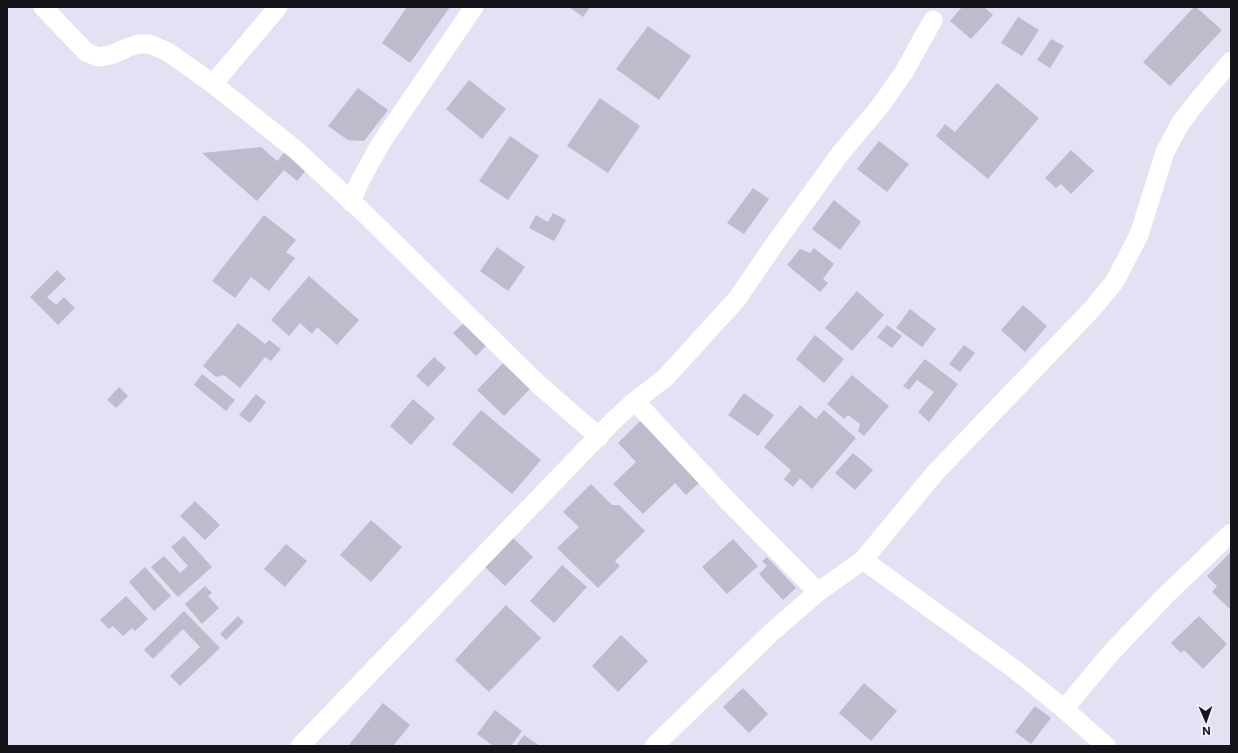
<svg xmlns="http://www.w3.org/2000/svg" width="1238" height="753" viewBox="0 0 1238 753" font-family="Inter,sans-serif">
  <style>
    .building { fill: #bdbccd }
    .lines { fill: none; stroke-linecap: round; stroke-linejoin: round }
    .minor { stroke: #fff; stroke-width: 19 }
  </style>
  <rect width="100%" height="100%" fill="#e3e2f4"/>
  <!-- building -->
  <g class="building">
    <path d="M 407,7 L 450,7 L 410,63 L 382,43 Z"/>
    <path d="M 569,7 L 590,7 L 583,17 Z"/>
    <path d="M 962,7 L 984,7 L 993,15 L 971,39 L 950,21 Z"/>
    <path d="M 1194,7 L 1196,7 L 1222,30 L 1170,86 L 1143,62 Z"/>
    <path d="M 1018,17 L 1039,30 L 1022,56 L 1001,43 Z"/>
    <path d="M 648,26 L 691,56 L 659,100 L 616,69 Z"/>
    <path d="M 1051,39 L 1064,46 L 1050,68 L 1037,60 Z"/>
    <path d="M 469,80 L 506,109 L 482,139 L 446,109 Z"/>
    <path d="M 997,83 L 1039,118 L 988,179 L 936,136 L 945,124 L 955,132 Z"/>
    <path d="M 358,88 L 388,110 L 364,141 L 348,140 L 328,126 Z"/>
    <path d="M 600,98 L 640,126 L 608,173 L 567,146 Z"/>
    <path d="M 510,136 L 539,156 L 508,200 L 479,181 Z"/>
    <path d="M 879,141 L 909,164 L 887,192 L 857,169 Z"/>
    <path d="M 261,147 L 277,161 L 287,149 L 308,168 L 297,181 L 284,170 L 257,201 L 202,153 Z"/>
    <path d="M 1071,150 L 1094,171 L 1071,194 L 1061,184 L 1056,188 L 1045,178 Z"/>
    <path d="M 753,188 L 769,199 L 744,234 L 727,223 Z"/>
    <path d="M 834,200 L 861,222 L 840,250 L 812,229 Z"/>
    <path d="M 553,213 L 566,220 L 554,241 L 529,228 L 536,215 L 548,222 Z"/>
    <path d="M 264,215 L 296,240 L 286,252 L 295,258 L 269,291 L 251,277 L 235,298 L 212,281 Z"/>
    <path d="M 497,247 L 525,267 L 508,291 L 480,271 Z"/>
    <path d="M 814,248 L 834,264 L 823,279 L 828,283 L 820,292 L 787,265 L 800,249 L 810,253 Z"/>
    <path d="M 57,270 L 66,279 L 47,297 L 56,305 L 64,297 L 75,308 L 58,325 L 30,297 Z"/>
    <path d="M 309,276 L 359,320 L 337,345 L 317,327 L 312,334 L 300,323 L 289,336 L 271,320 Z"/>
    <path d="M 857,291 L 884,315 L 852,351 L 825,328 Z"/>
    <path d="M 1023,305 L 1047,326 L 1025,352 L 1001,330 Z"/>
    <path d="M 910,309 L 936,329 L 922,347 L 896,328 Z"/>
    <path d="M 467,320 L 489,343 L 476,356 L 453,333 Z"/>
    <path d="M 238,323 L 265,344 L 269,340 L 281,349 L 271,361 L 265,357 L 240,388 L 224,375 L 216,377 L 203,366 Z"/>
    <path d="M 887,325 L 902,336 L 892,348 L 877,337 Z"/>
    <path d="M 815,335 L 844,359 L 824,383 L 796,359 Z"/>
    <path d="M 964,345 L 975,353 L 960,372 L 949,364 Z"/>
    <path d="M 434,357 L 446,368 L 428,387 L 416,376 Z"/>
    <path d="M 925,359 L 958,384 L 929,422 L 918,412 L 934,392 L 917,380 L 909,390 L 903,386 Z"/>
    <path d="M 503,363 L 530,389 L 504,416 L 477,390 Z"/>
    <path d="M 202,374 L 235,400 L 226,411 L 194,385 Z"/>
    <path d="M 852,375 L 889,406 L 864,436 L 858,431 L 860,424 L 848,415 L 844,419 L 827,404 Z"/>
    <path d="M 119,387 L 128,396 L 116,408 L 107,400 Z"/>
    <path d="M 744,393 L 774,415 L 758,436 L 728,415 Z"/>
    <path d="M 256,394 L 266,402 L 250,423 L 239,415 Z"/>
    <path d="M 413,399 L 435,418 L 411,445 L 390,426 Z"/>
    <path d="M 800,405 L 816,419 L 824,410 L 856,438 L 812,489 L 800,478 L 793,487 L 784,479 L 791,470 L 764,447 Z"/>
    <path d="M 481,410 L 541,460 L 512,494 L 452,444 Z"/>
    <path d="M 640,421 L 700,482 L 686,495 L 675,483 L 643,514 L 613,484 L 636,462 L 618,443 Z"/>
    <path d="M 853,453 L 873,470 L 855,490 L 835,473 Z"/>
    <path d="M 591,484 L 612,505 L 619,505 L 645,531 L 615,561 L 620,566 L 598,588 L 557,548 L 579,527 L 563,512 Z"/>
    <path d="M 195,501 L 220,525 L 205,540 L 180,516 Z"/>
    <path d="M 371,520 L 402,547 L 371,582 L 340,555 Z"/>
    <path d="M 184,536 L 212,567 L 178,597 L 151,567 L 164,556 L 180,573 L 188,566 L 171,547 Z"/>
    <path d="M 513,538 L 533,557 L 505,586 L 485,567 Z"/>
    <path d="M 733,539 L 758,566 L 727,594 L 702,567 Z"/>
    <path d="M 286,544 L 307,561 L 285,587 L 264,569 Z"/>
    <path d="M 1231,552 L 1231,610 L 1212,592 L 1217,586 L 1207,576 Z"/>
    <path d="M 767,557 L 796,588 L 783,600 L 759,574 L 767,566 L 762,561 Z"/>
    <path d="M 562,565 L 587,587 L 554,623 L 530,601 Z"/>
    <path d="M 145,567 L 171,596 L 154,611 L 129,582 Z"/>
    <path d="M 205,586 L 212,593 L 208,596 L 219,608 L 202,624 L 185,604 Z"/>
    <path d="M 126,596 L 148,619 L 135,631 L 132,628 L 123,636 L 113,626 L 109,629 L 100,620 Z"/>
    <path d="M 506,605 L 541,638 L 489,692 L 455,660 Z"/>
    <path d="M 184,611 L 220,648 L 180,686 L 170,676 L 200,647 L 183,629 L 153,659 L 144,650 Z"/>
    <path d="M 238,616 L 244,622 L 226,640 L 220,634 Z"/>
    <path d="M 1199,616 L 1227,644 L 1203,669 L 1184,650 L 1181,653 L 1171,643 Z"/>
    <path d="M 621,635 L 648,661 L 618,692 L 592,666 Z"/>
    <path d="M 864,683 L 897,711 L 871,741 L 839,713 Z"/>
    <path d="M 743,688 L 768,714 L 749,733 L 723,707 Z"/>
    <path d="M 383,703 L 410,725 L 393,746 L 348,746 Z"/>
    <path d="M 1035,706 L 1051,718 L 1031,744 L 1015,732 Z"/>
    <path d="M 495,710 L 522,731 L 511,746 L 493,746 L 477,734 Z"/>
    <path d="M 524,735 L 540,746 L 516,746 Z"/>
  </g>
  <g class="lines">
    <!-- minor -->
    <g class="minor">
      <path d="M 43,7 L 86,52 L 98,57 L 111,55 L 129,47 L 139,44 L 149,44 L 168,52 L 213,84 L 296,150 L 363,212 L 538,384 L 599,437"/>
      <path d="M 213,84 L 278,7"/>
      <path d="M 351,202 L 360,181 L 381,143 L 474,7"/>
      <path d="M 635,401 L 728,501 L 818,592 L 863,560 L 1013,668 L 1064,709 L 1106,746"/>
      <path d="M 863,560 L 935,473 L 1093,308 L 1115,281 L 1139,235 L 1165,152 L 1180,124 L 1195,104 L 1231,61"/>
      <path d="M 1064,709 L 1110,654 L 1165,596 L 1231,533"/>
      <path d="M 300,746 L 613,421 L 635,401 L 665,378 L 737,299 L 776,242 L 840,154 L 881,105 L 904,72 L 933,20"/>
      <path d="M 654,746 L 773,631 L 818,592"/>
    </g>
  </g>
  <!-- border -->
  <rect width="1238" height="753" fill="none" stroke="#15141a" stroke-width="16"/>
  <!-- north arrow -->
  <g transform="translate(1206 721) rotate(178)" stroke="#f0f0fe" stroke-width="3" paint-order="stroke">
  <path d="M0-3L7 15L0 10L-7 15Z" fill="#15141a"/>
  <text y="-6" font-size="11" font-weight="bold" text-anchor="middle" fill="#15141a">N</text>
  </g>
</svg>
